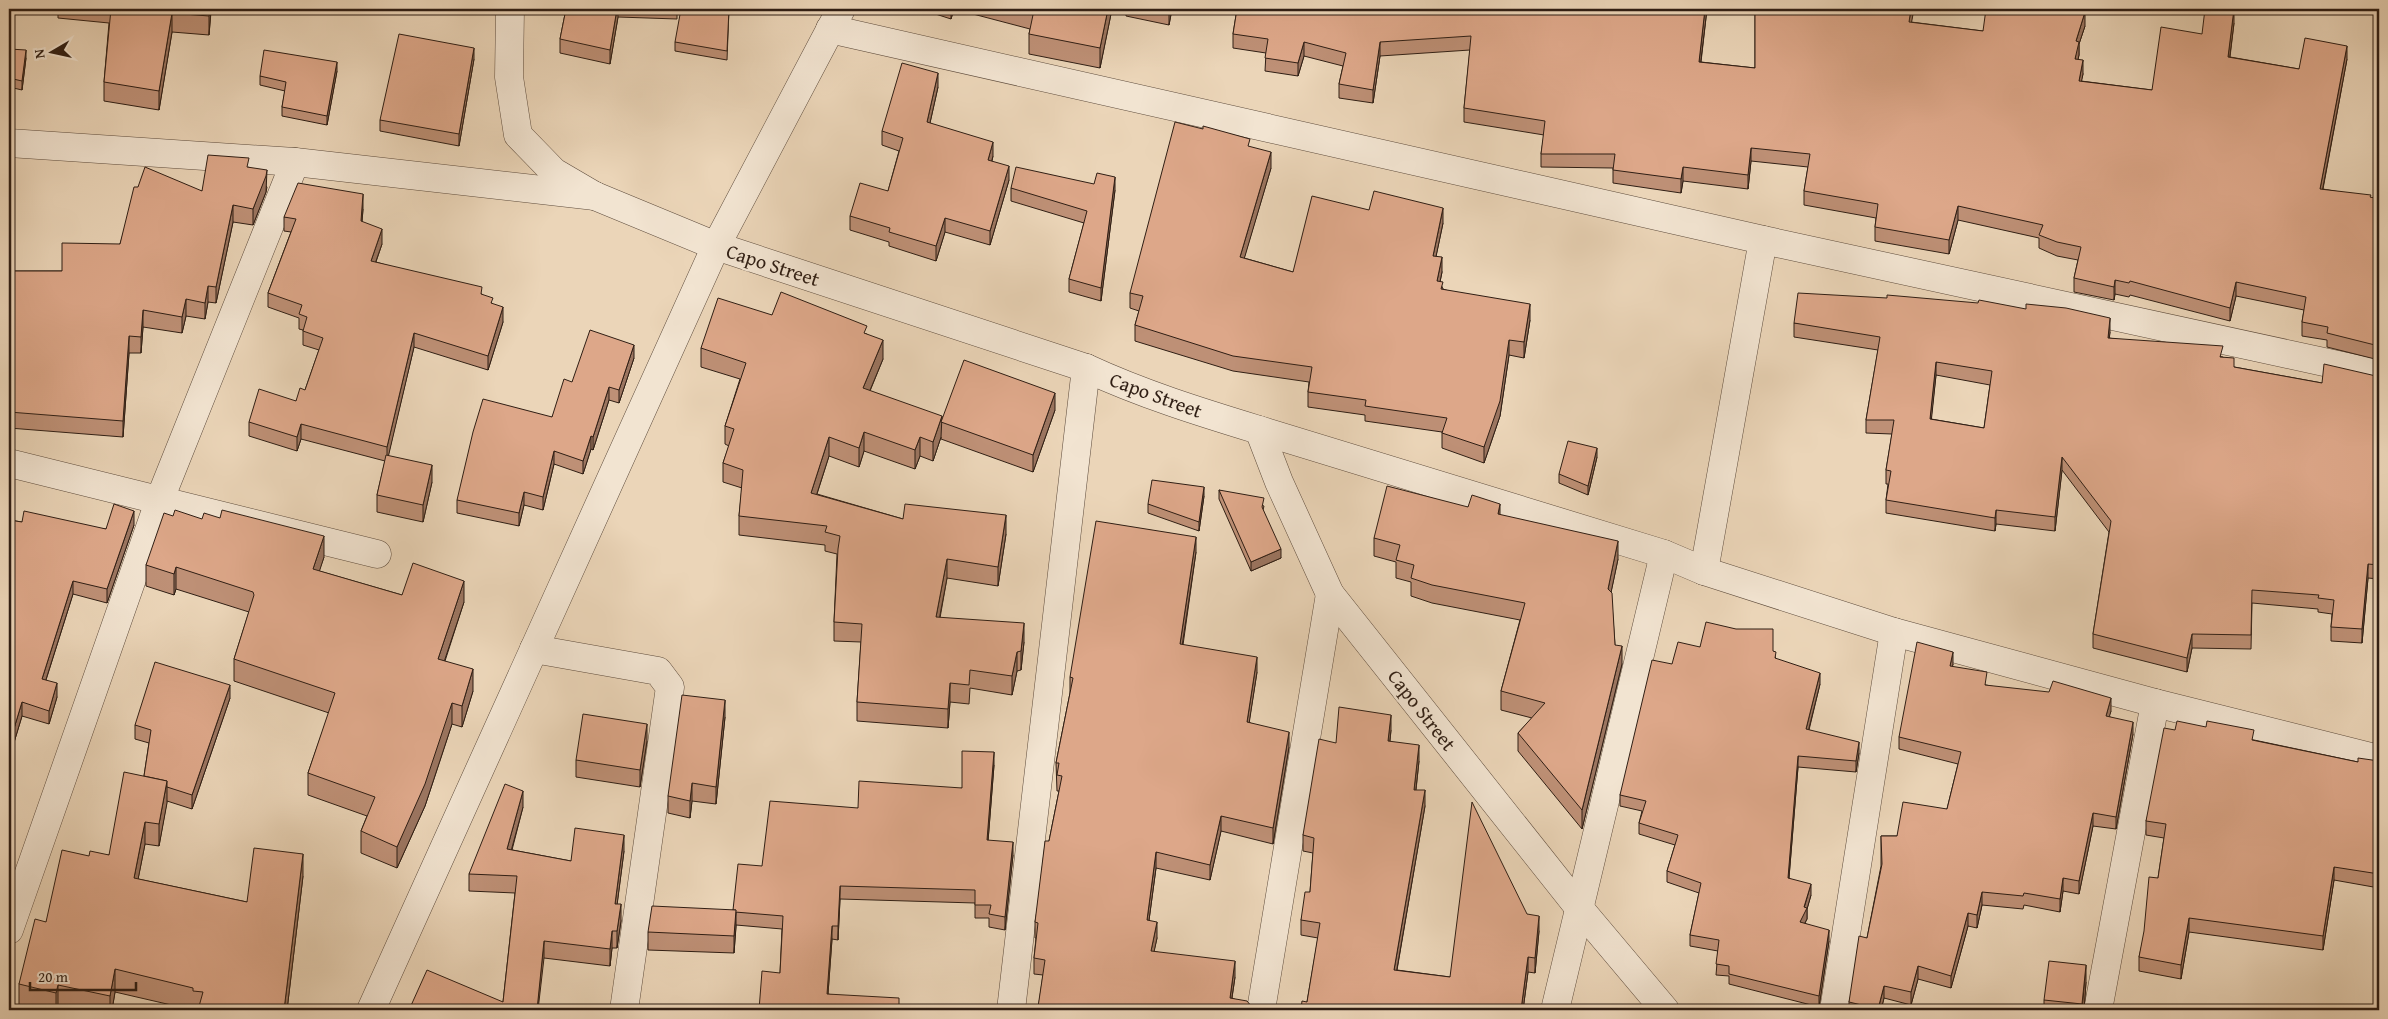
<svg xmlns="http://www.w3.org/2000/svg" width="2388" height="1019" viewBox="0 0 2388 1019" font-family="'Gentium Book Plus',serif">
  <style>
    .lines { fill: none; stroke-linecap: round; stroke-linejoin: round }
    .minor-casing { stroke: #5e4c3d; stroke-width: 29 }
    .tertiary-casing { stroke: #5e4c3d; stroke-width: 29 }
    .minor { stroke: #f2e4d1; stroke-width: 28 }
    .tertiary { stroke: #f2e4d1; stroke-width: 28 }
    .wall { fill: #be9076; stroke: #2f1e14; fill-rule: evenodd }
    .shaded-wall { fill: #9b7560; stroke: #2f1e14 }
    .building { fill: #dda789; stroke: #2f1e14; fill-rule: evenodd }
    .labels { text-anchor: middle; stroke-width: 4.5; stroke-linejoin: round; paint-order: stroke }
    .street-label { font-size: 20px; fill: #2f1e14; stroke: #f2e4d1 }
  </style>
  <rect width="100%" height="100%" fill="#ebd5b8"/>
  <filter id="stains"><feTurbulence type="fractalNoise" baseFrequency=".004" numOctaves="4"/><feColorMatrix values="0 0 0 0 .2 0 0 0 0 .09 0 0 0 0 .02 0 0 0 .5 -.17"/></filter>
  <radialGradient id="worn" r=".72"><stop offset=".6" stop-color="#630" stop-opacity="0"/><stop offset="1" stop-color="#630" stop-opacity=".3"/></radialGradient>
  <g class="lines">
    <defs>
      <g id="minor">
        <path d="M 830,29 L 1763,240 L 2379,374"/>
        <path d="M 9,143 L 295,162 L 595,196"/>
        <path d="M 1259,430 L 1664,554 L 1704,571 L 1894,632 L 2155,703 L 2379,759"/>
        <path d="M 9,463 L 377,554"/>
        <path d="M 1704,571 L 1763,240"/>
        <path d="M 534,649 L 658,671 L 670,687 L 624,1010"/>
        <path d="M 9,930 L 160,499 L 295,162"/>
        <path d="M 371,1010 L 716,246 L 841,9"/>
        <path d="M 1011,1010 L 1086,368"/>
        <path d="M 1261,1010 L 1330,594"/>
        <path d="M 1555,1010 L 1664,554"/>
        <path d="M 1834,1010 L 1894,632"/>
        <path d="M 2098,1010 L 2155,703"/>
      </g>
      <path id="tertiary" d="M 510,9 L 509,77 L 518,135 L 554,172 L 595,196 L 716,246 L 1086,368 C 1142,394 1200,412 1259,430 L 1279,482 L 1330,594 L 1580,909 L 1665,1010"/>
    </defs>
    <!-- minor casing -->
    <use href="#minor" class="minor-casing"/>
    <!-- tertiary casing -->
    <use href="#tertiary" class="tertiary-casing"/>
    <!-- minor -->
    <use href="#minor" class="minor"/>
    <!-- tertiary -->
    <use href="#tertiary" class="tertiary"/>
  </g>
  <!-- wall -->
  <g class="wall">
    <path d="M 58,9 L 237,9 L 236,14 L 211,12 L 209,35 L 172,32 L 159,110 L 104,101 L 104,82 L 109,23 L 58,18 Z"/>
    <path d="M 316,9 L 356,9 L 356,12 Z"/>
    <path d="M 566,9 L 677,9 L 677,19 L 618,17 L 610,64 L 560,53 L 560,39 Z"/>
    <path d="M 729,9 L 727,60 L 675,51 L 675,42 Z"/>
    <path d="M 920,9 L 1112,9 L 1100,68 L 1029,54 L 1029,34 L 1030,29 L 954,9 L 951,19 Z"/>
    <path d="M 1126,9 L 1172,9 L 1169,25 L 1126,16 Z"/>
    <path d="M 1237,9 L 1707,9 L 1701,62 L 1755,68 L 1755,9 L 1914,9 L 1911,22 L 1983,31 L 2085,26 L 2079,44 L 2079,55 L 2078,59 L 2083,74 L 2081,81 L 2152,90 L 2202,34 L 2234,23 L 2230,57 L 2299,69 L 2347,59 L 2323,189 L 2379,199 L 2379,360 L 2327,347 L 2327,340 L 2302,336 L 2302,322 L 2304,310 L 2236,296 L 2230,321 L 2130,295 L 2129,297 L 2115,294 L 2114,300 L 2074,292 L 2074,278 L 2078,260 L 2057,256 L 2039,248 L 2039,238 L 1958,220 L 1949,254 L 1875,241 L 1875,227 L 1876,218 L 1804,205 L 1804,191 L 1808,167 L 1751,161 L 1748,189 L 1683,181 L 1681,193 L 1613,183 L 1613,168 L 1541,167 L 1541,154 L 1544,135 L 1464,122 L 1464,108 L 1470,50 L 1380,56 L 1373,103 L 1339,98 L 1339,84 L 1343,66 L 1304,56 L 1298,76 L 1265,71 L 1266,53 L 1233,48 L 1233,34 Z"/>
    <path d="M 9,49 L 26,58 L 22,90 L 9,87 Z"/>
    <path d="M 474,59 L 459,146 L 380,131 L 380,120 Z"/>
    <path d="M 337,71 L 327,125 L 282,116 L 282,107 L 285,91 L 260,85 L 260,76 Z"/>
    <path d="M 938,87 L 930,123 L 993,156 L 992,161 L 1009,180 L 990,245 L 945,232 L 936,261 L 889,246 L 889,242 L 850,230 L 850,216 L 888,191 L 899,151 L 882,145 L 882,131 Z"/>
    <path d="M 1250,147 L 1271,168 L 1244,258 L 1293,272 L 1369,210 L 1443,223 L 1436,256 L 1442,272 L 1440,282 L 1443,289 L 1530,320 L 1524,358 L 1509,355 L 1500,416 L 1484,463 L 1442,448 L 1442,432 L 1365,421 L 1365,415 L 1308,407 L 1308,392 L 1309,382 L 1233,371 L 1135,341 L 1135,325 L 1139,311 L 1130,308 L 1130,293 Z"/>
    <path d="M 249,167 L 267,187 L 266,192 L 253,225 L 233,222 L 216,303 L 208,302 L 205,319 L 186,316 L 182,333 L 143,327 L 141,353 L 129,353 L 123,437 L 9,428 L 9,271 L 62,271 L 120,244 L 138,187 L 202,191 Z"/>
    <path d="M 1011,188 L 1115,190 L 1101,301 L 1069,292 L 1069,279 L 1084,223 L 1011,201 Z"/>
    <path d="M 363,209 L 362,221 L 382,244 L 376,262 L 482,294 L 493,304 L 503,322 L 488,370 L 414,347 L 388,456 L 432,482 L 423,522 L 377,512 L 377,495 L 385,461 L 301,439 L 297,451 L 249,436 L 249,422 L 296,401 L 305,390 L 319,350 L 303,345 L 303,330 L 299,329 L 299,318 L 268,307 L 268,293 L 291,232 L 284,231 L 284,217 Z"/>
    <path d="M 772,315 L 867,334 L 883,359 L 870,391 L 942,420 L 1055,410 L 1033,472 L 941,439 L 941,437 L 933,461 L 920,456 L 915,469 L 864,451 L 859,467 L 829,456 L 817,494 L 903,519 L 1006,534 L 998,586 L 947,578 L 940,618 L 1024,642 L 1021,670 L 1017,671 L 1012,695 L 970,688 L 969,704 L 950,702 L 948,728 L 857,721 L 857,702 L 861,642 L 834,641 L 834,622 L 837,554 L 825,551 L 825,545 L 739,535 L 739,516 L 742,488 L 723,482 L 723,463 L 729,446 L 725,444 L 725,426 L 740,379 L 701,367 L 701,348 Z"/>
    <path d="M 1794,323 L 2110,332 L 2109,338 L 2223,357 L 2234,367 L 2322,383 L 2379,375 L 2379,579 L 2368,578 L 2362,643 L 2331,641 L 2331,627 L 2332,614 L 2318,612 L 2318,609 L 2252,603 L 2251,649 L 2192,648 L 2187,672 L 2093,648 L 2093,634 L 2109,532 L 2062,470 L 2055,531 L 1996,524 L 1995,531 L 1886,513 L 1886,500 L 1888,484 L 1886,484 L 1886,470 L 1892,434 L 1866,433 L 1866,420 L 1878,350 L 1794,337 ZM 1936,375 L 1990,385 L 1984,428 L 1931,419 Z"/>
    <path d="M 634,358 L 619,403 L 609,400 L 593,450 L 591,449 L 583,474 L 554,464 L 543,510 L 524,505 L 519,526 L 457,513 L 457,500 L 552,417 L 572,382 Z"/>
    <path d="M 1597,457 L 1588,495 L 1559,483 L 1559,474 Z"/>
    <path d="M 1219,490 L 1264,506 L 1263,510 L 1281,558 L 1251,571 L 1219,499 Z"/>
    <path d="M 1204,496 L 1199,531 L 1148,513 L 1148,504 Z"/>
    <path d="M 1468,507 L 1500,515 L 1618,559 L 1611,592 L 1615,645 L 1622,664 L 1582,829 L 1518,751 L 1518,733 L 1532,718 L 1501,710 L 1501,691 L 1520,620 L 1432,603 L 1411,596 L 1411,582 L 1396,578 L 1396,562 L 1374,556 L 1374,538 Z"/>
    <path d="M 173,516 L 324,557 L 319,571 L 402,595 L 464,602 L 445,661 L 473,691 L 462,727 L 452,724 L 425,806 L 397,868 L 361,853 L 361,831 L 367,816 L 308,795 L 308,773 L 329,713 L 234,681 L 234,659 L 249,612 L 176,589 L 174,595 L 146,586 L 146,565 Z"/>
    <path d="M 9,520 L 22,522 L 106,529 L 134,525 L 107,603 L 73,594 L 46,680 L 57,697 L 49,724 L 22,716 L 9,759 Z"/>
    <path d="M 1196,552 L 1183,645 L 1257,672 L 1249,722 L 1289,747 L 1273,844 L 1221,831 L 1210,880 L 1156,868 L 1149,920 L 1157,938 L 1154,951 L 1235,977 L 1232,998 L 1258,1010 L 1301,1009 L 1307,1002 L 1318,938 L 1301,935 L 1301,920 L 1310,892 L 1313,853 L 1303,851 L 1303,835 L 1336,743 L 1391,730 L 1390,741 L 1419,761 L 1416,790 L 1425,806 L 1397,970 L 1450,977 L 1527,914 L 1539,931 L 1535,973 L 1528,972 L 1523,1010 L 1038,1010 L 1043,975 L 1034,974 L 1034,958 L 1036,938 L 1035,938 L 1035,922 L 1049,841 L 1059,791 L 1057,791 L 1056,763 L 1070,693 L 1070,677 Z"/>
    <path d="M 1700,647 L 1773,651 L 1776,659 L 1820,684 L 1809,730 L 1859,753 L 1856,772 L 1798,767 L 1789,878 L 1811,895 L 1807,909 L 1807,919 L 1805,923 L 1829,941 L 1819,1007 L 1729,984 L 1729,976 L 1716,975 L 1718,951 L 1690,946 L 1690,935 L 1699,893 L 1667,882 L 1667,871 L 1675,845 L 1639,834 L 1639,823 L 1642,811 L 1620,806 L 1620,795 L 1672,664 Z"/>
    <path d="M 1953,664 L 1952,667 L 1986,685 L 2111,711 L 2109,716 L 2133,734 L 2116,829 L 2093,826 L 2079,894 L 2063,891 L 2060,912 L 2024,905 L 2023,909 L 1982,905 L 1977,928 L 1968,926 L 1951,988 L 1918,979 L 1911,1005 L 1884,998 L 1881,1010 L 1849,1010 L 1849,1002 L 1867,938 L 1881,866 L 1881,836 L 1897,836 L 1947,809 L 1958,764 L 1899,749 L 1899,737 Z"/>
    <path d="M 230,698 L 192,809 L 167,801 L 159,846 L 145,844 L 138,879 L 247,902 L 303,876 L 287,1010 L 193,1010 L 115,992 L 112,1010 L 71,1010 L 58,1008 L 58,1010 L 35,1010 L 19,1006 L 19,984 L 46,922 L 89,856 L 109,855 L 144,776 L 149,743 L 135,739 L 135,725 Z"/>
    <path d="M 725,717 L 716,804 L 692,801 L 690,818 L 668,813 L 668,796 Z"/>
    <path d="M 2175,730 L 2254,740 L 2358,762 L 2379,761 L 2379,888 L 2334,880 L 2323,950 L 2189,932 L 2181,979 L 2139,971 L 2139,957 L 2158,878 L 2164,838 L 2146,835 L 2146,821 Z"/>
    <path d="M 647,741 L 640,787 L 576,777 L 576,760 Z"/>
    <path d="M 994,765 L 988,841 L 1013,855 L 1005,930 L 989,927 L 989,918 L 975,918 L 975,903 L 840,899 L 838,940 L 832,939 L 828,994 L 899,1010 L 759,1010 L 780,973 L 782,929 L 736,925 L 734,953 L 648,950 L 648,932 L 733,910 L 762,866 L 858,808 L 962,788 Z"/>
    <path d="M 523,807 L 512,850 L 571,861 L 624,851 L 617,904 L 621,921 L 617,948 L 612,948 L 610,966 L 544,958 L 503,1002 L 515,893 L 469,891 L 469,874 Z"/>
    <path d="M 2086,982 L 2084,1010 L 2044,1010 L 2044,1000 Z"/>
  </g>
  <!-- shaded-wall -->
  <g class="shaded-wall">
    <path d="M 210,9 L 211,9 L 209,35 L 209,16 Z"/>
    <path d="M 617,9 L 618,9 L 618,17 L 610,64 L 610,50 Z"/>
    <path d="M 951,9 L 954,9 L 951,19 Z"/>
    <path d="M 1108,9 L 1112,9 L 1100,68 L 1100,48 Z"/>
    <path d="M 1169,9 L 1172,9 L 1169,25 Z"/>
    <path d="M 1705,9 L 1707,9 L 1699,76 L 1699,62 Z"/>
    <path d="M 1911,9 L 1914,9 L 1909,36 L 1909,22 Z"/>
    <path d="M 2234,9 L 2234,23 L 2228,70 L 2228,57 Z"/>
    <path d="M 2085,12 L 2085,26 L 2079,44 L 2079,55 L 2075,73 L 2076,41 Z"/>
    <path d="M 172,13 L 172,32 L 159,110 L 159,91 Z"/>
    <path d="M 1304,42 L 1304,56 L 1298,76 L 1298,63 Z"/>
    <path d="M 1380,42 L 1380,56 L 1373,103 L 1373,90 Z"/>
    <path d="M 2347,46 L 2347,59 L 2320,203 L 2320,189 Z"/>
    <path d="M 474,48 L 474,59 L 459,146 L 459,134 Z"/>
    <path d="M 26,50 L 26,58 L 22,90 L 22,81 Z"/>
    <path d="M 2083,60 L 2083,74 L 2079,94 L 2079,81 Z"/>
    <path d="M 337,62 L 337,71 L 327,125 L 327,116 Z"/>
    <path d="M 938,73 L 938,87 L 927,136 L 927,122 Z"/>
    <path d="M 993,142 L 993,156 L 988,174 L 988,160 Z"/>
    <path d="M 1751,148 L 1751,161 L 1748,189 L 1748,175 Z"/>
    <path d="M 1271,152 L 1271,168 L 1240,273 L 1240,257 Z"/>
    <path d="M 1009,166 L 1009,180 L 990,245 L 990,231 Z"/>
    <path d="M 1683,167 L 1683,181 L 1681,193 L 1681,179 Z"/>
    <path d="M 267,170 L 266,192 L 253,225 L 253,209 Z"/>
    <path d="M 1115,177 L 1115,190 L 1101,301 L 1101,288 Z"/>
    <path d="M 363,194 L 363,209 L 361,235 L 361,221 Z"/>
    <path d="M 233,205 L 233,222 L 216,303 L 216,287 Z"/>
    <path d="M 1958,206 L 1958,220 L 1949,254 L 1949,240 Z"/>
    <path d="M 1443,208 L 1443,223 L 1433,271 L 1433,256 Z"/>
    <path d="M 945,218 L 945,232 L 936,261 L 936,246 Z"/>
    <path d="M 382,229 L 382,244 L 371,275 L 371,261 Z"/>
    <path d="M 1442,257 L 1442,272 L 1437,296 L 1437,281 Z"/>
    <path d="M 2115,280 L 2115,294 L 2114,300 L 2114,287 Z"/>
    <path d="M 2236,282 L 2236,296 L 2230,321 L 2230,308 Z"/>
    <path d="M 208,286 L 208,302 L 205,319 L 205,303 Z"/>
    <path d="M 186,299 L 186,316 L 182,333 L 182,317 Z"/>
    <path d="M 1530,304 L 1530,320 L 1524,358 L 1524,342 Z"/>
    <path d="M 503,307 L 503,322 L 488,370 L 488,356 Z"/>
    <path d="M 143,310 L 143,327 L 141,353 L 141,337 Z"/>
    <path d="M 2110,318 L 2110,332 L 2108,351 L 2108,338 Z"/>
    <path d="M 414,333 L 414,347 L 387,462 L 387,447 Z"/>
    <path d="M 129,336 L 129,353 L 123,437 L 123,421 Z"/>
    <path d="M 883,340 L 883,359 L 863,407 L 863,388 Z"/>
    <path d="M 1509,340 L 1509,355 L 1500,416 L 1484,463 L 1484,447 Z"/>
    <path d="M 634,345 L 634,358 L 619,403 L 619,390 Z"/>
    <path d="M 1936,362 L 1936,375 L 1930,433 L 1930,419 Z"/>
    <path d="M 609,387 L 609,400 L 593,450 L 593,437 Z"/>
    <path d="M 1055,393 L 1055,410 L 1033,472 L 1033,455 Z"/>
    <path d="M 942,416 L 941,437 L 933,461 L 933,442 Z"/>
    <path d="M 301,424 L 301,439 L 297,451 L 297,437 Z"/>
    <path d="M 864,432 L 864,451 L 859,467 L 859,448 Z"/>
    <path d="M 591,436 L 591,449 L 583,474 L 583,461 Z"/>
    <path d="M 829,437 L 829,456 L 811,512 L 811,493 Z"/>
    <path d="M 920,437 L 920,456 L 915,469 L 915,450 Z"/>
    <path d="M 1597,448 L 1597,457 L 1588,495 L 1588,486 Z"/>
    <path d="M 554,451 L 554,464 L 543,510 L 543,497 Z"/>
    <path d="M 2062,457 L 2062,470 L 2055,531 L 2055,517 Z"/>
    <path d="M 432,465 L 432,482 L 423,522 L 423,505 Z"/>
    <path d="M 1204,487 L 1204,496 L 1199,531 L 1199,522 Z"/>
    <path d="M 524,492 L 524,505 L 519,526 L 519,513 Z"/>
    <path d="M 1500,504 L 1500,522 L 1498,514 Z"/>
    <path d="M 1996,510 L 1996,524 L 1995,531 L 1995,518 Z"/>
    <path d="M 134,511 L 134,525 L 107,603 L 107,589 Z"/>
    <path d="M 1006,515 L 1006,534 L 998,586 L 998,567 Z"/>
    <path d="M 324,536 L 324,557 L 313,591 L 313,569 Z"/>
    <path d="M 1196,537 L 1196,552 L 1180,660 L 1180,644 Z"/>
    <path d="M 1618,541 L 1618,559 L 1608,607 L 1608,589 Z"/>
    <path d="M 1281,549 L 1281,558 L 1251,571 L 1251,562 Z"/>
    <path d="M 947,559 L 947,578 L 936,636 L 936,617 Z"/>
    <path d="M 2368,564 L 2368,578 L 2362,643 L 2362,629 Z"/>
    <path d="M 176,567 L 176,589 L 174,595 L 174,574 Z"/>
    <path d="M 73,581 L 73,594 L 42,692 L 42,679 Z"/>
    <path d="M 464,581 L 464,602 L 438,680 L 438,659 Z"/>
    <path d="M 1024,623 L 1024,642 L 1021,670 L 1021,651 Z"/>
    <path d="M 2192,634 L 2192,648 L 2187,672 L 2187,658 Z"/>
    <path d="M 1622,646 L 1622,664 L 1582,829 L 1582,810 Z"/>
    <path d="M 1017,652 L 1017,671 L 1012,695 L 1012,676 Z"/>
    <path d="M 1953,652 L 1953,664 L 1950,679 L 1950,666 Z"/>
    <path d="M 1257,657 L 1257,672 L 1247,737 L 1247,722 Z"/>
    <path d="M 473,669 L 473,691 L 462,727 L 462,706 Z"/>
    <path d="M 1820,673 L 1820,684 L 1806,740 L 1806,729 Z"/>
    <path d="M 57,683 L 57,697 L 49,724 L 49,711 Z"/>
    <path d="M 950,683 L 950,702 L 948,728 L 948,709 Z"/>
    <path d="M 230,685 L 230,698 L 192,809 L 192,795 Z"/>
    <path d="M 2111,698 L 2111,711 L 2106,728 L 2106,716 Z"/>
    <path d="M 725,700 L 725,717 L 716,804 L 716,787 Z"/>
    <path d="M 22,702 L 22,716 L 9,759 L 9,745 Z"/>
    <path d="M 452,703 L 452,724 L 425,806 L 397,868 L 397,847 Z"/>
    <path d="M 1391,715 L 1391,730 L 1388,756 L 1388,741 Z"/>
    <path d="M 2133,722 L 2133,734 L 2116,829 L 2116,817 Z"/>
    <path d="M 647,724 L 647,741 L 640,787 L 640,770 Z"/>
    <path d="M 1289,732 L 1289,747 L 1273,844 L 1273,828 Z"/>
    <path d="M 1859,742 L 1859,753 L 1856,772 L 1856,761 Z"/>
    <path d="M 1419,745 L 1419,761 L 1414,806 L 1414,790 Z"/>
    <path d="M 994,752 L 994,765 L 987,854 L 987,840 Z"/>
    <path d="M 1798,756 L 1798,767 L 1788,889 L 1788,878 Z"/>
    <path d="M 167,781 L 167,803 L 159,846 L 159,824 Z"/>
    <path d="M 692,783 L 692,801 L 690,818 L 690,801 Z"/>
    <path d="M 1425,790 L 1425,806 L 1394,986 L 1394,970 Z"/>
    <path d="M 523,791 L 523,807 L 507,866 L 507,849 Z"/>
    <path d="M 2093,813 L 2093,826 L 2079,894 L 2079,881 Z"/>
    <path d="M 1221,816 L 1221,831 L 1210,880 L 1210,865 Z"/>
    <path d="M 145,822 L 145,844 L 134,900 L 134,878 Z"/>
    <path d="M 624,835 L 624,851 L 615,921 L 615,904 Z"/>
    <path d="M 1013,842 L 1013,855 L 1005,930 L 1005,917 Z"/>
    <path d="M 1156,852 L 1156,868 L 1147,935 L 1147,920 Z"/>
    <path d="M 303,854 L 303,876 L 287,1010 L 284,1010 Z"/>
    <path d="M 2334,867 L 2334,880 L 2323,950 L 2323,936 Z"/>
    <path d="M 2063,878 L 2063,891 L 2060,912 L 2060,899 Z"/>
    <path d="M 1811,884 L 1811,895 L 1807,909 L 1807,919 L 1800,932 L 1800,922 Z"/>
    <path d="M 840,886 L 840,899 L 838,940 L 838,926 Z"/>
    <path d="M 1982,892 L 1982,905 L 1977,928 L 1977,915 Z"/>
    <path d="M 621,904 L 621,921 L 617,948 L 617,931 Z"/>
    <path d="M 736,910 L 736,927 L 734,953 L 734,936 Z"/>
    <path d="M 1968,913 L 1968,926 L 1951,988 L 1951,976 Z"/>
    <path d="M 1539,916 L 1539,931 L 1535,973 L 1535,958 Z"/>
    <path d="M 2189,918 L 2189,932 L 2181,979 L 2181,965 Z"/>
    <path d="M 1157,922 L 1157,938 L 1151,966 L 1151,951 Z"/>
    <path d="M 832,926 L 832,939 L 827,1007 L 827,994 Z"/>
    <path d="M 1829,930 L 1829,941 L 1819,1007 L 1819,996 Z"/>
    <path d="M 612,931 L 612,948 L 610,966 L 610,949 Z"/>
    <path d="M 544,941 L 544,958 L 538,1010 L 537,1010 Z"/>
    <path d="M 1528,957 L 1528,972 L 1523,1010 L 1521,1010 Z"/>
    <path d="M 1235,961 L 1235,977 L 1230,1010 L 1230,998 Z"/>
    <path d="M 2086,965 L 2086,982 L 2084,1010 L 2082,1010 Z"/>
    <path d="M 1918,966 L 1918,979 L 1911,1005 L 1911,992 Z"/>
    <path d="M 115,969 L 115,992 L 112,1010 L 110,1010 L 110,996 Z"/>
    <path d="M 58,985 L 58,1010 L 56,1010 L 56,993 Z"/>
    <path d="M 1884,986 L 1884,998 L 1881,1010 L 1878,1010 Z"/>
  </g>
  <!-- building -->
  <g class="building">
    <path d="M 111,9 L 210,9 L 209,16 L 172,13 L 159,91 L 104,82 Z"/>
    <path d="M 566,9 L 617,9 L 610,50 L 560,39 Z"/>
    <path d="M 681,9 L 729,9 L 727,51 L 675,42 Z"/>
    <path d="M 1028,9 L 1108,9 L 1100,48 L 1029,34 L 1034,10 Z"/>
    <path d="M 1237,9 L 1705,9 L 1699,62 L 1755,68 L 1755,9 L 1911,9 L 1909,22 L 1983,31 L 1986,9 L 2073,9 L 2085,12 L 2076,41 L 2079,42 L 2075,59 L 2083,60 L 2079,81 L 2152,90 L 2161,27 L 2202,34 L 2205,9 L 2234,9 L 2228,57 L 2299,69 L 2305,38 L 2347,46 L 2320,189 L 2371,195 L 2370,197 L 2379,199 L 2379,346 L 2327,333 L 2328,327 L 2302,322 L 2306,297 L 2236,282 L 2230,308 L 2130,281 L 2129,283 L 2115,280 L 2114,287 L 2074,278 L 2081,247 L 2057,242 L 2039,235 L 2043,225 L 1958,206 L 1949,240 L 1875,227 L 1878,204 L 1804,191 L 1810,154 L 1751,148 L 1748,175 L 1683,167 L 1681,179 L 1613,170 L 1615,154 L 1541,154 L 1545,121 L 1464,108 L 1471,36 L 1380,42 L 1373,90 L 1339,84 L 1346,53 L 1304,42 L 1298,63 L 1265,58 L 1268,39 L 1233,34 Z"/>
    <path d="M 399,34 L 474,48 L 459,134 L 380,120 Z"/>
    <path d="M 9,49 L 26,50 L 22,81 L 9,78 Z"/>
    <path d="M 264,50 L 337,62 L 327,116 L 282,107 L 286,82 L 260,76 Z"/>
    <path d="M 902,63 L 938,73 L 927,122 L 993,142 L 988,160 L 1009,166 L 990,231 L 945,218 L 936,246 L 889,232 L 890,228 L 850,216 L 860,183 L 888,191 L 903,138 L 882,131 Z"/>
    <path d="M 1175,122 L 1203,129 L 1203,126 L 1250,139 L 1248,146 L 1271,152 L 1240,257 L 1293,272 L 1312,196 L 1369,210 L 1374,191 L 1443,208 L 1433,256 L 1442,257 L 1437,281 L 1443,282 L 1441,289 L 1530,304 L 1524,342 L 1509,340 L 1500,401 L 1484,447 L 1442,433 L 1447,418 L 1365,406 L 1366,400 L 1308,392 L 1312,367 L 1233,356 L 1135,325 L 1143,296 L 1130,293 Z"/>
    <path d="M 208,155 L 249,158 L 247,167 L 267,170 L 266,176 L 253,209 L 233,205 L 216,287 L 208,286 L 205,303 L 186,299 L 182,317 L 143,310 L 141,337 L 129,336 L 123,421 L 9,412 L 9,271 L 62,271 L 62,243 L 120,244 L 134,187 L 138,187 L 145,167 L 202,191 Z"/>
    <path d="M 1016,167 L 1094,184 L 1097,173 L 1115,177 L 1101,288 L 1069,279 L 1087,211 L 1011,188 Z"/>
    <path d="M 298,183 L 363,194 L 361,221 L 382,229 L 371,261 L 482,287 L 481,294 L 493,298 L 491,303 L 503,307 L 488,356 L 414,333 L 387,447 L 301,424 L 297,437 L 249,422 L 259,389 L 296,401 L 300,388 L 305,390 L 323,338 L 303,331 L 307,317 L 299,314 L 302,305 L 268,293 L 296,219 L 284,217 Z"/>
    <path d="M 781,292 L 867,326 L 864,333 L 883,340 L 863,388 L 942,416 L 933,442 L 920,437 L 915,450 L 864,432 L 859,448 L 829,437 L 811,493 L 903,519 L 905,504 L 1006,515 L 998,567 L 947,559 L 936,617 L 1024,623 L 1021,651 L 1017,652 L 1012,676 L 970,670 L 969,685 L 950,683 L 948,709 L 857,702 L 862,624 L 834,622 L 838,549 L 840,536 L 825,532 L 827,526 L 739,516 L 743,470 L 723,463 L 734,429 L 725,426 L 746,363 L 701,348 L 718,298 L 772,315 Z"/>
    <path d="M 1798,293 L 1887,298 L 1887,295 L 1978,303 L 1979,300 L 2026,309 L 2026,304 L 2066,308 L 2110,318 L 2108,338 L 2223,346 L 2220,357 L 2234,358 L 2234,367 L 2322,383 L 2324,364 L 2376,376 L 2379,375 L 2379,565 L 2368,564 L 2362,629 L 2331,627 L 2334,600 L 2318,598 L 2319,595 L 2252,590 L 2251,635 L 2192,634 L 2187,658 L 2093,634 L 2111,521 L 2062,457 L 2055,517 L 1996,510 L 1995,518 L 1886,500 L 1891,471 L 1886,470 L 1894,420 L 1866,420 L 1880,337 L 1794,323 ZM 1936,362 L 1992,371 L 1984,428 L 1930,419 Z"/>
    <path d="M 590,330 L 634,345 L 619,390 L 609,387 L 593,437 L 591,436 L 583,461 L 554,451 L 543,497 L 524,492 L 519,513 L 457,500 L 473,432 L 483,399 L 552,417 L 564,379 L 572,382 Z"/>
    <path d="M 964,360 L 1055,393 L 1033,455 L 941,422 Z"/>
    <path d="M 1568,441 L 1597,448 L 1588,486 L 1559,474 Z"/>
    <path d="M 386,455 L 432,465 L 423,505 L 377,495 Z"/>
    <path d="M 1152,480 L 1204,487 L 1199,522 L 1148,504 Z"/>
    <path d="M 1387,486 L 1468,507 L 1472,495 L 1500,504 L 1498,514 L 1618,541 L 1608,589 L 1612,593 L 1615,645 L 1622,646 L 1582,810 L 1518,733 L 1545,703 L 1501,691 L 1525,603 L 1432,585 L 1411,578 L 1414,565 L 1396,560 L 1400,545 L 1374,538 Z"/>
    <path d="M 1219,490 L 1264,498 L 1262,507 L 1281,549 L 1251,562 Z"/>
    <path d="M 114,504 L 134,511 L 107,589 L 73,581 L 42,679 L 57,683 L 49,711 L 22,702 L 9,745 L 9,520 L 22,522 L 24,511 L 106,529 Z"/>
    <path d="M 175,510 L 202,519 L 204,513 L 220,518 L 222,510 L 324,536 L 313,569 L 402,595 L 413,563 L 464,581 L 438,659 L 473,669 L 462,706 L 452,703 L 425,784 L 397,847 L 361,831 L 375,797 L 308,773 L 335,693 L 234,659 L 254,595 L 253,592 L 176,567 L 174,574 L 146,565 L 164,513 L 173,516 Z"/>
    <path d="M 1096,521 L 1196,537 L 1180,644 L 1257,657 L 1247,722 L 1289,732 L 1273,828 L 1221,816 L 1210,865 L 1156,852 L 1147,920 L 1157,922 L 1151,951 L 1235,961 L 1230,998 L 1247,1001 L 1252,1007 L 1258,1010 L 1266,1009 L 1273,1005 L 1301,1009 L 1302,1001 L 1307,1002 L 1320,923 L 1301,920 L 1305,892 L 1310,892 L 1314,838 L 1303,835 L 1319,739 L 1336,743 L 1339,707 L 1391,715 L 1388,741 L 1419,745 L 1414,790 L 1425,790 L 1394,970 L 1450,977 L 1472,802 L 1527,914 L 1539,916 L 1535,958 L 1528,957 L 1521,1010 L 1044,1010 L 1045,1008 L 1038,1007 L 1045,960 L 1034,958 L 1038,923 L 1035,922 L 1045,841 L 1049,841 L 1062,776 L 1057,775 L 1059,763 L 1056,763 L 1073,678 L 1070,677 Z"/>
    <path d="M 1706,622 L 1736,629 L 1773,629 L 1773,651 L 1776,652 L 1775,658 L 1820,673 L 1806,729 L 1859,742 L 1856,761 L 1798,756 L 1788,878 L 1811,884 L 1804,907 L 1807,908 L 1800,922 L 1829,930 L 1819,996 L 1729,974 L 1729,966 L 1716,964 L 1719,940 L 1690,935 L 1701,883 L 1667,871 L 1678,835 L 1639,823 L 1646,801 L 1620,795 L 1652,660 L 1672,664 L 1678,642 L 1700,647 Z"/>
    <path d="M 1917,642 L 1953,652 L 1950,666 L 1987,672 L 1985,685 L 2049,692 L 2053,681 L 2111,698 L 2106,716 L 2133,722 L 2116,817 L 2093,813 L 2079,881 L 2063,878 L 2060,899 L 2024,893 L 2023,896 L 1982,892 L 1977,915 L 1968,913 L 1951,976 L 1918,966 L 1911,992 L 1884,986 L 1878,1009 L 1849,1002 L 1859,936 L 1867,938 L 1882,864 L 1881,836 L 1897,836 L 1903,802 L 1947,809 L 1961,752 L 1899,737 Z"/>
    <path d="M 155,662 L 230,685 L 192,795 L 167,787 L 167,781 L 144,776 L 151,730 L 135,725 Z"/>
    <path d="M 682,695 L 725,700 L 716,787 L 692,783 L 690,801 L 668,796 Z"/>
    <path d="M 583,714 L 647,724 L 640,770 L 576,760 Z"/>
    <path d="M 2177,721 L 2206,727 L 2207,721 L 2254,730 L 2252,740 L 2358,762 L 2358,758 L 2379,761 L 2379,874 L 2334,867 L 2323,936 L 2189,918 L 2181,965 L 2139,957 L 2144,931 L 2149,877 L 2158,878 L 2166,824 L 2146,821 L 2164,728 L 2175,730 Z"/>
    <path d="M 962,751 L 994,752 L 987,840 L 1013,842 L 1005,917 L 989,914 L 991,905 L 975,905 L 975,890 L 840,886 L 838,926 L 832,926 L 827,994 L 899,998 L 899,1010 L 759,1010 L 762,971 L 780,973 L 783,916 L 735,912 L 736,910 L 733,910 L 738,864 L 762,866 L 770,801 L 858,808 L 859,781 L 962,788 Z"/>
    <path d="M 124,772 L 167,781 L 159,824 L 145,822 L 134,878 L 247,902 L 254,848 L 303,854 L 284,1010 L 198,1010 L 203,992 L 193,991 L 193,988 L 115,969 L 110,996 L 58,985 L 56,993 L 19,984 L 35,919 L 46,922 L 62,850 L 89,856 L 90,851 L 109,855 Z"/>
    <path d="M 505,784 L 523,791 L 507,849 L 571,861 L 575,828 L 624,835 L 615,904 L 621,904 L 617,931 L 612,931 L 610,949 L 544,941 L 537,1010 L 409,1010 L 427,970 L 503,1002 L 517,876 L 469,874 Z"/>
    <path d="M 652,906 L 736,910 L 734,936 L 648,932 Z"/>
    <path d="M 2049,961 L 2086,965 L 2082,1004 L 2044,1000 Z"/>
    <path d="M 293,1007 L 302,1010 L 291,1010 Z"/>
    <path d="M 1991,1007 L 2011,1010 L 1991,1010 Z"/>
  </g>
  <g class="labels">
    <!-- street labels -->
    <g class="street-label">
      <text transform="translate(773 265) rotate(18)" y="7">Capo Street</text>
      <text transform="translate(1156 395) rotate(20)" y="7">Capo Street</text>
      <text transform="translate(1422 710) rotate(52)" y="7">Capo Street</text>
    </g>
  </g>
  <!-- margin -->
  <rect width="2388" height="1019" fill="none" stroke="#ebd5b8" stroke-width="30"/>
  <rect x="10" y="10" width="2368" height="999" fill="none" stroke="#2f1e14" stroke-width="2.5"/>
  <rect x="15" y="15" width="2358" height="989" fill="none" stroke="#2f1e14"/>
  <!-- north arrow -->
  <g transform="translate(52 52) rotate(261)" stroke="#f2e4d1" stroke-width="4" paint-order="stroke">
  <path d="M0-4L9 19L0 12L-9 19Z" fill="#2f1e14"/>
  <text y="-8" font-size="14" font-weight="bold" text-anchor="middle" fill="#2f1e14">N</text>
  </g>
  <!-- scale -->
  <path d="M30 982v8h106v-8" fill="none" stroke="#2f1e14" stroke-width="2.5"/>
  <text x="38" y="982" font-size="15" fill="#2f1e14" stroke="#f2e4d1" stroke-width="4" paint-order="stroke">20 m</text>
  <rect width="100%" height="100%" filter="url(#stains)"/>
  <rect width="100%" height="100%" fill="url(#worn)"/>
</svg>
